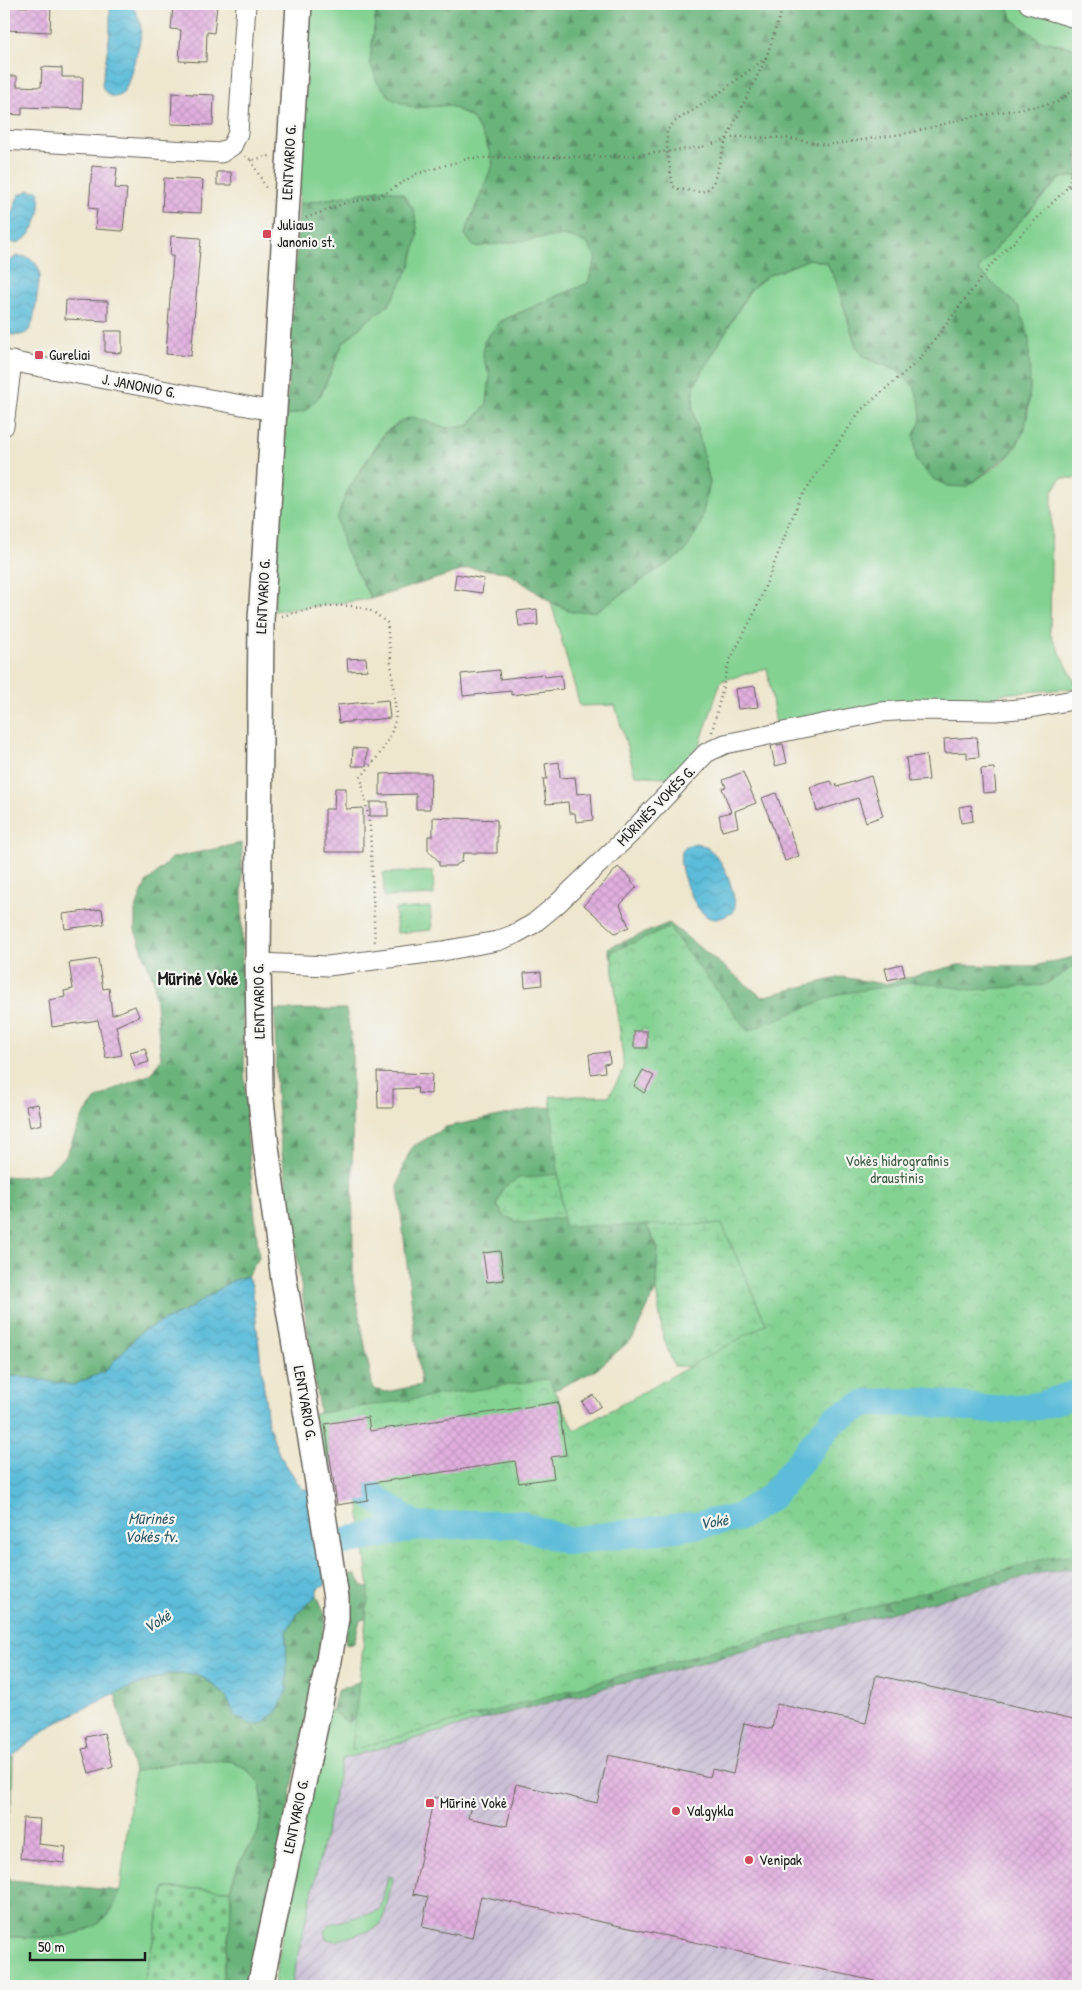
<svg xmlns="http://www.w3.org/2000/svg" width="1082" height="1990" viewBox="0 0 1082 1990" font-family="'Patrick Hand',sans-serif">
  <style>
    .industrial { fill: url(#industrial-furrows) }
    .green { fill: #83d292; stroke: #507757 }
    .forest { fill: url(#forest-firs); stroke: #43684c }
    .wetland { fill: url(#wetland-marsh); stroke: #507757 }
    .cemetery { fill: url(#cemetery-stones); stroke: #507757 }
    .park { fill: url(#park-crowns); stroke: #507757 }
    .water { fill: url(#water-waves); stroke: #3c6c7a }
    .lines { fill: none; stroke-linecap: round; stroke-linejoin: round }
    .river { stroke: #5bbcd9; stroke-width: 28 }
    .building { fill: url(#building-cross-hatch) }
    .minor-casing { stroke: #66635a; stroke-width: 21 }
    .major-casing { stroke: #66635a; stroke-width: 28 }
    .path { stroke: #66635a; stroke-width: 2.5; stroke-dasharray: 1 4; stroke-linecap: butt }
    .minor { stroke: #fff; stroke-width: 19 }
    .major { stroke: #fff; stroke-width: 25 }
    .poi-dot { fill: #d1495b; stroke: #f6f6f2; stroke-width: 2 }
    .labels { text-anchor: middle; stroke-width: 4.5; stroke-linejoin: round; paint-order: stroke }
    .street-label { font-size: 15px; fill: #1c1c1c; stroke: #f6f6f2 }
    .poi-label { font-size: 15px; fill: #1c1c1c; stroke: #f6f6f2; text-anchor: start }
    .park-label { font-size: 15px; fill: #405c45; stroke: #f6f6f2 }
    .water-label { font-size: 16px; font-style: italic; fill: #355c68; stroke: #f6f6f2 }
    .quarter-label { font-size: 18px; font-weight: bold; fill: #1c1c1c; stroke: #f6f6f2 }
  </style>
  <defs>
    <pattern id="industrial-furrows" width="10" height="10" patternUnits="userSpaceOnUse" patternTransform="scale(1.25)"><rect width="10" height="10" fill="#cabfd6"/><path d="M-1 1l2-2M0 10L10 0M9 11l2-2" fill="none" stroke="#ada4b7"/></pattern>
    <pattern id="forest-firs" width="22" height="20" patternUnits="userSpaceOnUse" patternTransform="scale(1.25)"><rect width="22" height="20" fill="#6ab47c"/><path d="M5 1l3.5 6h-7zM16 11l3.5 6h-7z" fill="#569265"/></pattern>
    <pattern id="wetland-marsh" width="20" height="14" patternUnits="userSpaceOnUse" patternTransform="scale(1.25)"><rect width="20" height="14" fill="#83d292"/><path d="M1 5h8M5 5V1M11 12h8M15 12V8" fill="none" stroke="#71b47d"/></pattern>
    <pattern id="cemetery-stones" width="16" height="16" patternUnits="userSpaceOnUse" patternTransform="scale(1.25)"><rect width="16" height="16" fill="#83d292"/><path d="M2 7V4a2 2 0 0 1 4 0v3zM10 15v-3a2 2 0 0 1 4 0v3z" fill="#71b47d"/></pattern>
    <pattern id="park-crowns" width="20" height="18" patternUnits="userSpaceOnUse" patternTransform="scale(1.25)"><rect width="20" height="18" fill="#83d292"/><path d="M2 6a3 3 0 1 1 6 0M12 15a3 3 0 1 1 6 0" fill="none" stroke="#71b47d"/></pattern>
    <pattern id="water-waves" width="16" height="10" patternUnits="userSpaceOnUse" patternTransform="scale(1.25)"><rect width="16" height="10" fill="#5bbcd9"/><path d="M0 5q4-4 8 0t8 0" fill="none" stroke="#4fa1ba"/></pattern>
    <pattern id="building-cross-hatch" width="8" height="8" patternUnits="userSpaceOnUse" patternTransform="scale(1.25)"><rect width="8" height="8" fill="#e1afdf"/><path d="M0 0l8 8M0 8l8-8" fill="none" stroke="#c096bf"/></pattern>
  </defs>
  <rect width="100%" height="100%" fill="#f6f6f2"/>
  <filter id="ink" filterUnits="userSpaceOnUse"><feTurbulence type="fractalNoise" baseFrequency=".02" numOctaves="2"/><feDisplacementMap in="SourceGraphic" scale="10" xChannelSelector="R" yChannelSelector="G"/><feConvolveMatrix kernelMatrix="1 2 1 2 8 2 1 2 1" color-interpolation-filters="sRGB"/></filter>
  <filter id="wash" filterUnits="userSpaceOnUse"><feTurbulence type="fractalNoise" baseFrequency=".0096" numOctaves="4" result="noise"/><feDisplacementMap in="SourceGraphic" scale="20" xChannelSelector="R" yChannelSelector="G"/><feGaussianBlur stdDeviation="1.12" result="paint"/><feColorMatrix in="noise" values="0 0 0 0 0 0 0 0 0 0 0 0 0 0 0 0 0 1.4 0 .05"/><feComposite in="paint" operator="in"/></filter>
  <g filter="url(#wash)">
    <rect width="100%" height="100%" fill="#eee6cd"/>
    <!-- industrial -->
    <path class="industrial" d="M 1078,1568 L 1078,1986 L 291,1986 L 342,1759 L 482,1720 L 1041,1573 Z"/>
    <!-- green -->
    <g class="green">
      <path d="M 310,4 L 377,4 L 370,62 L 414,108 L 449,105 L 472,118 L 486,141 L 493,164 L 465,234 L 474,246 L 566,235 L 587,243 L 596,258 L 588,283 L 501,321 L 483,357 L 490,377 L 487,404 L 468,426 L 447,428 L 413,418 L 403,420 L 385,432 L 346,493 L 344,547 L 371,599 L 274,611 L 286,416 L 306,410 L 329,376 L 343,343 L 368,320 L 389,305 L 385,189 L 299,204 Z"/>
      <path d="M 1008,4 L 1078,4 L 1078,49 L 1039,40 L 1012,19 Z"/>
      <path d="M 1074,176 L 1078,179 L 1078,478 L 1061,478 L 1052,493 L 1050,633 L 1078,688 L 1000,694 L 996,704 L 776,725 L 767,668 L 721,681 L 700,744 L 675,778 L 635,775 L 615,705 L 580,706 L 551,602 L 572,612 L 710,483 L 693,410 L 694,386 L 750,290 L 767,276 L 810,259 L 827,263 L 836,281 L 856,346 L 865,358 L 896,370 L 914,386 L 921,404 L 921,421 L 914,435 L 966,487 C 978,478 1004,463 1012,452 C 1042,413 1025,352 1019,307 L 977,270 L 1009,233 L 1061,178 Z"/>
      <path d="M 433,871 L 434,895 L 384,897 L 383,873 Z"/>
      <path d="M 422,1675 L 482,1720 L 342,1759 L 291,1986 L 274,1986 L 288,1898 L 327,1710 L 332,1711 L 348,1722 Z"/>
      <path d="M 185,1760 L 232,1761 L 251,1773 L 260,1784 L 263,1804 L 258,1833 L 238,1865 L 230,1890 L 165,1888 L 143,1986 L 4,1986 L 4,1937 L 66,1936 L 104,1919 L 113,1908 L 120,1891 L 134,1772 Z"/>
      <path d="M 388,1876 L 393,1877 L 384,1918 L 380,1925 L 371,1930 L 336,1941 L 327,1939 L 324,1932 L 328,1925 L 380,1910 Z"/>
    </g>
    <!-- forest -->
    <g class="forest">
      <path d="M 377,4 L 1008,4 L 1012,19 L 1039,40 L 1078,49 L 1078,179 L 1074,176 L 1060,178 L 1009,233 L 978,270 L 1019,307 L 1029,338 L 1030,388 L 1025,430 L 1011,453 L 966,487 L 948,486 L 933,479 L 916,461 L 914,435 L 921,421 L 920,404 L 914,386 L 896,370 L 865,358 L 856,346 L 836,281 L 827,263 L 810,259 L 767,276 L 750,290 L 694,386 L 693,410 L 710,483 L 700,525 L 685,552 L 596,611 L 572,612 L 551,602 L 507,572 L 470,568 L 371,599 L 344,547 L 337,519 L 346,493 L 386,432 L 403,420 L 413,417 L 447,428 L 469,426 L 487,404 L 490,377 L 483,357 L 484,341 L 501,321 L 588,283 L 596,258 L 587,243 L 565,235 L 474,247 L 465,234 L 493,164 L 486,141 L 472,118 L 449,105 L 414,108 L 392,99 L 377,82 L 370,62 Z"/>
      <path d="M 385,189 L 403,194 L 414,210 L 418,235 L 410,267 L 389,305 L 368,320 L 343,343 L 321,395 L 306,410 L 286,416 L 299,204 Z"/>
      <path d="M 242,843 L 242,1011 L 247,1134 L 259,1258 L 247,1276 L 232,1281 L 189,1309 L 142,1331 L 104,1372 L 72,1386 L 17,1376 L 4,1377 L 4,1176 L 20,1177 L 47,1173 L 66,1155 L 83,1116 L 95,1100 L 114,1089 L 151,1074 L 161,1058 L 154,982 L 135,930 L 135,911 L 146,883 L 172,858 Z"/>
      <path d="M 669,923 L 762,997 L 841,977 L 884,984 L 958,965 L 1034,966 L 1078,956 L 1078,1568 L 1041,1573 L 482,1720 L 422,1675 L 348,1723 L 332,1711 L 337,1691 L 365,1679 L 369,1618 L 360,1620 L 354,1643 L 347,1645 L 345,1643 L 347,1625 L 351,1619 L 351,1614 L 346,1580 L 349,1575 L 356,1575 L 364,1588 L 380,1585 L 469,1476 L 735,1367 L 623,1168 L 503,1188 L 497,1205 L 504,1216 L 620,1210 L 641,1214 L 658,1248 L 656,1290 L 633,1338 L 596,1370 L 557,1389 L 389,1418 L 320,1416 L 279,1132 L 276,1090 L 275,1010 L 346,1009 L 352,1043 L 353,1281 L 373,1389 L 386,1392 L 421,1385 L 398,1187 L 403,1166 L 412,1147 L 446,1127 L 543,1107 L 573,1109 L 625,1126 L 660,1050 L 609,953 L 608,948 Z"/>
      <path d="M 317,1595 L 326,1617 L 283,1834 L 247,1986 L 221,1986 L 228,1943 L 231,1900 L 230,1890 L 238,1865 L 258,1833 L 263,1804 L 260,1784 L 251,1773 L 232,1761 L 185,1760 L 134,1772 L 115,1693 L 168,1674 L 197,1674 L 211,1683 L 226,1697 L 236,1716 L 286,1653 L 286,1632 L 298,1613 Z"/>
      <path d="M 13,1757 L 12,1796 L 4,1839 L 4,1763 Z"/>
      <path d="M 4,1868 L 11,1880 L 120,1891 C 117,1897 116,1903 112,1909 C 89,1944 40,1937 4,1937 Z"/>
    </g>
    <!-- wetland -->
    <path class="wetland" d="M 623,1168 L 911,1218 L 735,1367 L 674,1366 L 663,1337 L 656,1290 L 658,1248 L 641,1214 L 619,1210 L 522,1223 L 504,1216 L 497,1205 L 503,1188 L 519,1178 Z"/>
    <!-- cemetery -->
    <path class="cemetery" d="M 165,1888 L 230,1890 C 233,1922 226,1955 221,1986 L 143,1986 Z"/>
    <!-- park -->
    <g class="park">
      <path d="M 430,907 L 432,930 L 397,933 L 395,909 Z"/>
      <path d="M 669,928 L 748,1031 L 839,994 L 916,982 L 972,990 L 1044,985 L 1078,964 L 1078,1554 L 1051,1557 L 352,1750 L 369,1590 L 357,1489 L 324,1492 L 313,1414 L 548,1379 L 575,1430 L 766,1324 L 722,1224 L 564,1226 L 550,1096 L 609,1096 L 624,1069 L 611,952 Z"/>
    </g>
    <!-- water -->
    <g class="water">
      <path d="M 112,4 L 129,4 C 149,22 139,46 132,69 C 130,76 128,85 124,91 C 117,102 105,96 102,85 L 110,33 L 110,9 Z"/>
      <path d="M 29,190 L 38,191 C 46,207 32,245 12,243 L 7,238 L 6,226 L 19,195 Z"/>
      <path d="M 17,256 C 30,256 39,262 40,276 C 37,291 36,313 31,327 C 27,337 12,337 4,332 L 4,281 L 9,261 Z"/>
      <path d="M 695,843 C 721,847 733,884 735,907 L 733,912 C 727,915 721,919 714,919 C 695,918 677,868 681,853 C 682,850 684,848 686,846 Z"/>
      <path d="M 247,1276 L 252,1285 L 268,1424 L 279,1454 L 302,1489 L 311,1489 L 326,1584 L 317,1589 L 317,1595 L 298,1613 L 286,1632 L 287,1690 L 277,1711 L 263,1723 L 252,1725 L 235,1716 L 226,1696 L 211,1683 L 197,1674 L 168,1674 L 115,1693 L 52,1725 L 4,1763 L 4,1377 L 17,1376 L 73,1385 L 104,1372 L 142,1331 L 189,1309 L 232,1281 Z"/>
    </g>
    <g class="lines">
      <!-- river -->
      <g class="river">
        <path d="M 367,1492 L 417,1527"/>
        <path d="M 335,1543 L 417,1527 L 477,1524 L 519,1524 L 568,1541 L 682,1527 L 738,1518 L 772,1496 L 833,1420 L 867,1403 L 925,1402 L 991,1410 L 1039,1406 L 1078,1393"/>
      </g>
    </g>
    <g id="blocks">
      <!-- building -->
      <g class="building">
        <path d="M 27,4 L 51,4 L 50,32 L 5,30 L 6,6 L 27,7 Z"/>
        <path d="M 179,4 L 217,5 L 214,33 L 207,32 L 206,62 L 179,61 L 181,30 L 171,29 L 173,5 L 179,5 Z"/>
        <path d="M 42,67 L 62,68 L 62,77 L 83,77 L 82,109 L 22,107 L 22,115 L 4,114 L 4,76 L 17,76 L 17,86 L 41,87 Z"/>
        <path d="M 172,93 L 214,95 L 213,125 L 171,124 Z"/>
        <path d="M 92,166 L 117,168 L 115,188 L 127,189 L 123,231 L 95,229 L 97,209 L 89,208 Z"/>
        <path d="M 217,172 L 231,172 L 232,185 L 217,185 Z"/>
        <path d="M 164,178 L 203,180 L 201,213 L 162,211 Z"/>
        <path d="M 171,236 L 201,238 L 191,356 L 166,354 L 173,256 L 170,256 Z"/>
        <path d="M 66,300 L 108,301 L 108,321 L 65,319 Z"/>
        <path d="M 105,331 L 122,331 L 122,353 L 105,352 Z"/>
        <path d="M 456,574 L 484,579 L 482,593 L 454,589 Z"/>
        <path d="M 537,609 L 538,625 L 519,626 L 517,611 Z"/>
        <path d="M 366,658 L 367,670 L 348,671 L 347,659 Z"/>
        <path d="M 499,670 L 500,679 L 544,674 L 545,677 L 561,675 L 563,689 L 511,695 L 511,691 L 463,696 L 461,674 Z"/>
        <path d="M 755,686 L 758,707 L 738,709 L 735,689 Z"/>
        <path d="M 388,700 L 390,718 L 339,723 L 337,705 Z"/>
        <path d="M 977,737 L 979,757 L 967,758 L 967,752 L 945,753 L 944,739 Z"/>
        <path d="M 783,744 L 787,763 L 775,766 L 771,746 Z"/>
        <path d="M 353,748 L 367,749 L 366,766 L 352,766 Z"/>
        <path d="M 926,755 L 929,780 L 909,782 L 906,758 Z"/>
        <path d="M 559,762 L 560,778 L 575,777 L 577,794 L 591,793 L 593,820 L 576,822 L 575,813 L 569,813 L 568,802 L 546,804 L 543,779 L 547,779 L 545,764 Z"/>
        <path d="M 994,768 L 996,792 L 983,793 L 981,769 Z"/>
        <path d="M 743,772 L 756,803 L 735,811 L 738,827 L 722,831 L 719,815 L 731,812 L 722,788 L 726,787 L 723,780 Z"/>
        <path d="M 407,773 L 431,773 L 430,809 L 416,809 L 416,794 L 380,795 L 380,774 Z"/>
        <path d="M 871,776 L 883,816 L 866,822 L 858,798 L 817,811 L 810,787 L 831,781 L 833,785 L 836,784 L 837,787 Z"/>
        <path d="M 335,788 L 346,788 L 346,809 L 363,808 L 363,852 L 325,852 L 325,809 L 334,809 Z"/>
        <path d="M 776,793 L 799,856 L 785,861 L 762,798 Z"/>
        <rect x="370" y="802" width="18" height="14"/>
        <path d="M 971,805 L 973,821 L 961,823 L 959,807 Z"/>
        <path d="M 433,817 L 497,820 L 497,853 L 463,853 L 462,861 L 455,866 L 439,866 L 439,861 L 428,851 L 428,836 L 433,836 Z"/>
        <path d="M 618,867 L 632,880 L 631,882 L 637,887 L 620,905 L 629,927 L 615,933 L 584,905 Z"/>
        <path d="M 102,909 L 104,924 L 65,929 L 63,914 Z"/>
        <path d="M 98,959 L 103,989 L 109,988 L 112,1015 L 135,1006 L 139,1016 L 116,1026 L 122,1055 L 106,1058 L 98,1020 L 52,1027 L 49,1000 L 65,997 L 64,991 L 73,989 L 69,963 Z"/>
        <path d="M 902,964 L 905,976 L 888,980 L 885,968 Z"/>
        <path d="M 541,972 L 542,985 L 525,987 L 524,973 Z"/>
        <rect x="634" y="1031" width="13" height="17"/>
        <path d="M 145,1048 L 149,1062 L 135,1066 L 130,1052 Z"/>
        <path d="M 609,1052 L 610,1063 L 604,1064 L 605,1072 L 591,1074 L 589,1054 Z"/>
        <path d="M 643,1070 L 654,1076 L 644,1093 L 634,1086 Z"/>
        <path d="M 377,1072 L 432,1074 L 431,1094 L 417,1093 L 418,1088 L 393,1089 L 393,1108 L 378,1108 Z"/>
        <path d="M 38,1104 L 42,1124 L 30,1127 L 26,1106 Z"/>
        <path d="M 500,1251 L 504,1280 L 487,1282 L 483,1253 Z"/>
        <path d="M 593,1395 L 601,1406 L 589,1413 L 582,1402 Z"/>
        <path d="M 558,1402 L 566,1455 L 551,1457 L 554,1478 L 519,1483 L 515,1461 L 366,1484 L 368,1500 L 337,1505 L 325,1424 L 368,1417 L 370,1431 Z"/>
        <path d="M 876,1675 L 1078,1720 L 1078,1986 L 898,1986 L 481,1896 L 472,1938 L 422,1927 L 428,1897 L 413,1894 L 434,1797 L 471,1805 L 468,1818 L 507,1826 L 516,1784 L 597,1803 L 608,1755 L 710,1777 L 712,1769 L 733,1774 L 744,1723 L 772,1729 L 777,1704 L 866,1723 Z"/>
        <path d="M 104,1733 L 113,1766 L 89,1773 L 82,1749 L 88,1748 L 86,1737 Z"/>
        <path d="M 23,1818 L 40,1819 L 38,1844 L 66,1847 L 64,1863 L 20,1858 Z"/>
      </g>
    </g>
  </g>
  <g filter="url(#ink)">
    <use href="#blocks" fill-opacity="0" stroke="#66635a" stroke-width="1"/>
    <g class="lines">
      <defs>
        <g id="minor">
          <path d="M 1029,4 L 1078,19"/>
          <path d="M 4,140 L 221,153 L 232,146 L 238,133 L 246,4"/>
          <path d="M 4,360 L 273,411"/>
          <path d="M 4,426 L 12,361"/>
          <path d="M 258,963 L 328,966 L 443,951 L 497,941 L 513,935 L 533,924 L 556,905 L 630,834 L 706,753 L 725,744 L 880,712 L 911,710 L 995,711 L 1030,708 L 1078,699"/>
        </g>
        <path id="major" d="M 260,1986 L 329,1660 L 336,1618 L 336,1598 L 313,1451 L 284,1280 L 266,1147 L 260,1090 L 258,963 L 261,620 L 299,4"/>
      </defs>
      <!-- minor casing -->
      <use href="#minor" class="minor-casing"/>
      <!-- major casing -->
      <use href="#major" class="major-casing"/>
      <!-- path -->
      <g class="path">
        <path d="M 766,58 L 711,99 L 674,122 L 667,131 L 667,151 L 673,186 L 677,189 L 700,192 L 707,190 L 713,184 L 726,140 L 766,58 L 784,4"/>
        <path d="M 245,156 L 251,160 L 270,156"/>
        <path d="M 251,160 L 267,190"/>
        <path d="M 1069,187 L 1078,181"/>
        <path d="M 306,218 L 342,204 L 381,196 L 416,174 L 470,158 L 632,156 L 702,147 L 736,137 L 786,138 L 827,145 L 909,133 L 971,117 L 1056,103 L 1078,87"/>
        <path d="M 282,616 C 307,610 347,599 371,611 C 377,614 382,619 387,623 L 396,713 C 393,740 378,757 361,777 L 370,827 L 375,944"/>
        <path d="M 712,732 L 729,662 L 755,612 L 800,498 L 861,410 L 919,360 L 991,265 L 1068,187 L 1078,143"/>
      </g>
      <!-- minor -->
      <use href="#minor" class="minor"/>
      <!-- major -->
      <use href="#major" class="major"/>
    </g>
  </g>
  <!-- markers -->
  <g class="poi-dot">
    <rect x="262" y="229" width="10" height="10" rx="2.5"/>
    <rect x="34" y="350" width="10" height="10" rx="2.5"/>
    <rect x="425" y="1798" width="10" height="10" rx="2.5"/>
    <circle cx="676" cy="1811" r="5"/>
    <circle cx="749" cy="1860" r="5"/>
  </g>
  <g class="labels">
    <!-- street labels -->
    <g class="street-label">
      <text transform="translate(289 162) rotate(-87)" y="5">LENTVARIO G.</text>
      <text transform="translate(139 386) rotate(11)" y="5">J. JANONIO G.</text>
      <text transform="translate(263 596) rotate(-87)" y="5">LENTVARIO G.</text>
      <text transform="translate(656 806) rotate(-46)" y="5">MŪRINĖS VOKĖS G.</text>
      <text transform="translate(259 1001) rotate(-91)" y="5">LENTVARIO G.</text>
      <text transform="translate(305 1403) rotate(80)" y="5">LENTVARIO G.</text>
      <text transform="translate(296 1816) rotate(-78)" y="5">LENTVARIO G.</text>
    </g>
    <!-- poi labels -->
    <g class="poi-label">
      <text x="277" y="230">Juliaus<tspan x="277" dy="17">Janonio st.</tspan></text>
      <text x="49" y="360">Gureliai</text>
      <text x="440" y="1808">Mūrinė Vokė</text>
      <text x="686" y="1816">Valgykla</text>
      <text x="759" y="1865">Venipak</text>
    </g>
    <!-- park labels -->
    <g class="park-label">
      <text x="897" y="1166">Vokės hidrografinis<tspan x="897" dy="17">draustinis</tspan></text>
    </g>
    <!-- water labels -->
    <g class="water-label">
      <text x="151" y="1524">Mūrinės<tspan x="151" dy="18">Vokės tv.</tspan></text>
      <text transform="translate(714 1521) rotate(-8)" y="6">Vokė</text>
      <text transform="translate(157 1621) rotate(-32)" y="6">Vokė</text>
    </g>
    <!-- quarter labels -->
    <g class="quarter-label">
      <text x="198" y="985">Mūrinė Vokė</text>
    </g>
  </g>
  <!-- margin -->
  <rect width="1082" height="1990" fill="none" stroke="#f6f6f2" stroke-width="20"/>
  <!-- scale -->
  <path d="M30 1952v8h115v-8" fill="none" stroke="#1c1c1c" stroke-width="2.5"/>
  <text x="38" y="1952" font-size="15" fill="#1c1c1c" stroke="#f6f6f2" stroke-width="4" paint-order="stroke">50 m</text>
</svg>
